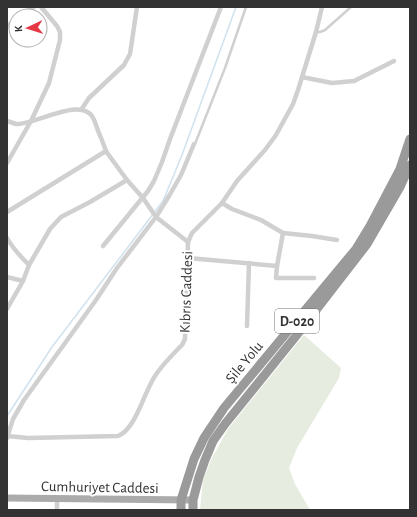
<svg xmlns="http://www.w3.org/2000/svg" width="417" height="517" viewBox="0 0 417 517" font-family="'Alegreya Sans',sans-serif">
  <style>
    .green { fill: #e6ecdf }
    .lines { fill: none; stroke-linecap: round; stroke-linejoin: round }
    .stream { stroke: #cfe2ee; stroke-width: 1.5 }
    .lane { stroke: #d0d0d0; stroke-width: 2.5 }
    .street { stroke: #d0d0d0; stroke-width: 4.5 }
    .primary { stroke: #ababab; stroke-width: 7 }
    .highway { stroke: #9a9a9a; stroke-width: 9 }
    .labels { text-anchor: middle; stroke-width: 4; stroke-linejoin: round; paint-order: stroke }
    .shield { fill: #fff; stroke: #707070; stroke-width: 1 }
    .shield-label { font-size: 14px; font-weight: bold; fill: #333 }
    .street-label { font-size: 15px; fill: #333; stroke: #fff }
  </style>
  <rect width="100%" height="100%" fill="#fff"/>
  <!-- green -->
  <path class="green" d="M 304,335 L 341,368 L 339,378 L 297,448 L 289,468 L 295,484 L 310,510 L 200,510 L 203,480 L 211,460 L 228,429 Z"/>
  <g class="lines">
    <!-- stream -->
    <path class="stream" d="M 7,416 L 52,347 L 163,201 L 182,155 L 236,7"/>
    <!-- lane -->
    <g class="lane">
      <path d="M 316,32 L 320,32 L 325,30 L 351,7"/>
      <path d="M 195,144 L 225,68 L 246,7"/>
    </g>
    <!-- street -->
    <g class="street">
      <path d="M 21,16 L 34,7"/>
      <path d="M 7,26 L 16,20"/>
      <path d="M 302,77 L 332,83 L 354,81 L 394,61"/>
      <path d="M 81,110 L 89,98 L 124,65 L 130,54 L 137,7"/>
      <path d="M 7,121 C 10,122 13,123 16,124 C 35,125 79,97 92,116 C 94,119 95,122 96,125 C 99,134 103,142 106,151 L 108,154 L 127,180 L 143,198 L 156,217 L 188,242"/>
      <path d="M 7,163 L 31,121 L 49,83 L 60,40 L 60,32 L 57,26 L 41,7"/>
      <path d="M 222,203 L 232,209 L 261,220 L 283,233 L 312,236 L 337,240"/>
      <path d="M 7,212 L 106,151"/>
      <path d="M 283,233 L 277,266 L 276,278 L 314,278"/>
      <path d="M 7,238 C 13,249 21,257 29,265"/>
      <path d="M 103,246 L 148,191 L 154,181 L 162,162 L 170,139 L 221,7"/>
      <path d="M 188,258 L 277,266"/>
      <path d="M 7,277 L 23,281"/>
      <path d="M 7,309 L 23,281 L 29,265 L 50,229 L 61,217 L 90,202 L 127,180"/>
      <path d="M 247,326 L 249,263"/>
      <path d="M 7,436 L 28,438 L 118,436 C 136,429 144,392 155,376 C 162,365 173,354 182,345 L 185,339 L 188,242 L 192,233 L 222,203 L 237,181 L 265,150 L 276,135 L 293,104 L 298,90 L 316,32 L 322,7"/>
      <path d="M 7,438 L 13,419 L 24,400 L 96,300 L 117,268 L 156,217 L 169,196 L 181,175 L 194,144"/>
      <path d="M 57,499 L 57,510"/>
    </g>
    <!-- primary -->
    <path class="primary" d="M 7,498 L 193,500"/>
    <!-- highway -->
    <g class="highway">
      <path d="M 181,510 L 181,500 L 194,459 L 204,438 L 224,408 L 356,249 L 370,226 L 400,169 L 410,139"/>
      <path d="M 193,510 L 193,500 L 199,477 L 205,460 L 213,441 L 225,424 L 296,336 L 367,244 L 400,187 L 410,165"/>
    </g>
  </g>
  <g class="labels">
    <!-- shield labels -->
    <rect class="shield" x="275" y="309" width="44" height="24" rx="3"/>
    <g class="shield-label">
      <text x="297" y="326">D-020</text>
    </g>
    <!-- street labels -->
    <g class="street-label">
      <text transform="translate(186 292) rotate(-88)" y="5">Kıbrıs Caddesi</text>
      <text transform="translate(244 362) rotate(-50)" y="5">Şile Yolu</text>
      <text transform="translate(100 487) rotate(1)" y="5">Cumhuriyet Caddesi</text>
    </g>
  </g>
  <!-- border -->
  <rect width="417" height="517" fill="none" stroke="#333333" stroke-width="16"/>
  <!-- north arrow -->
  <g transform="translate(28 28) rotate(266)"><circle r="19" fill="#ffffff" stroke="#adadad"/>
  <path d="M0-3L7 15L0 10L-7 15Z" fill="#e63946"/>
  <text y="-6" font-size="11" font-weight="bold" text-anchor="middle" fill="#333333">K</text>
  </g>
</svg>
